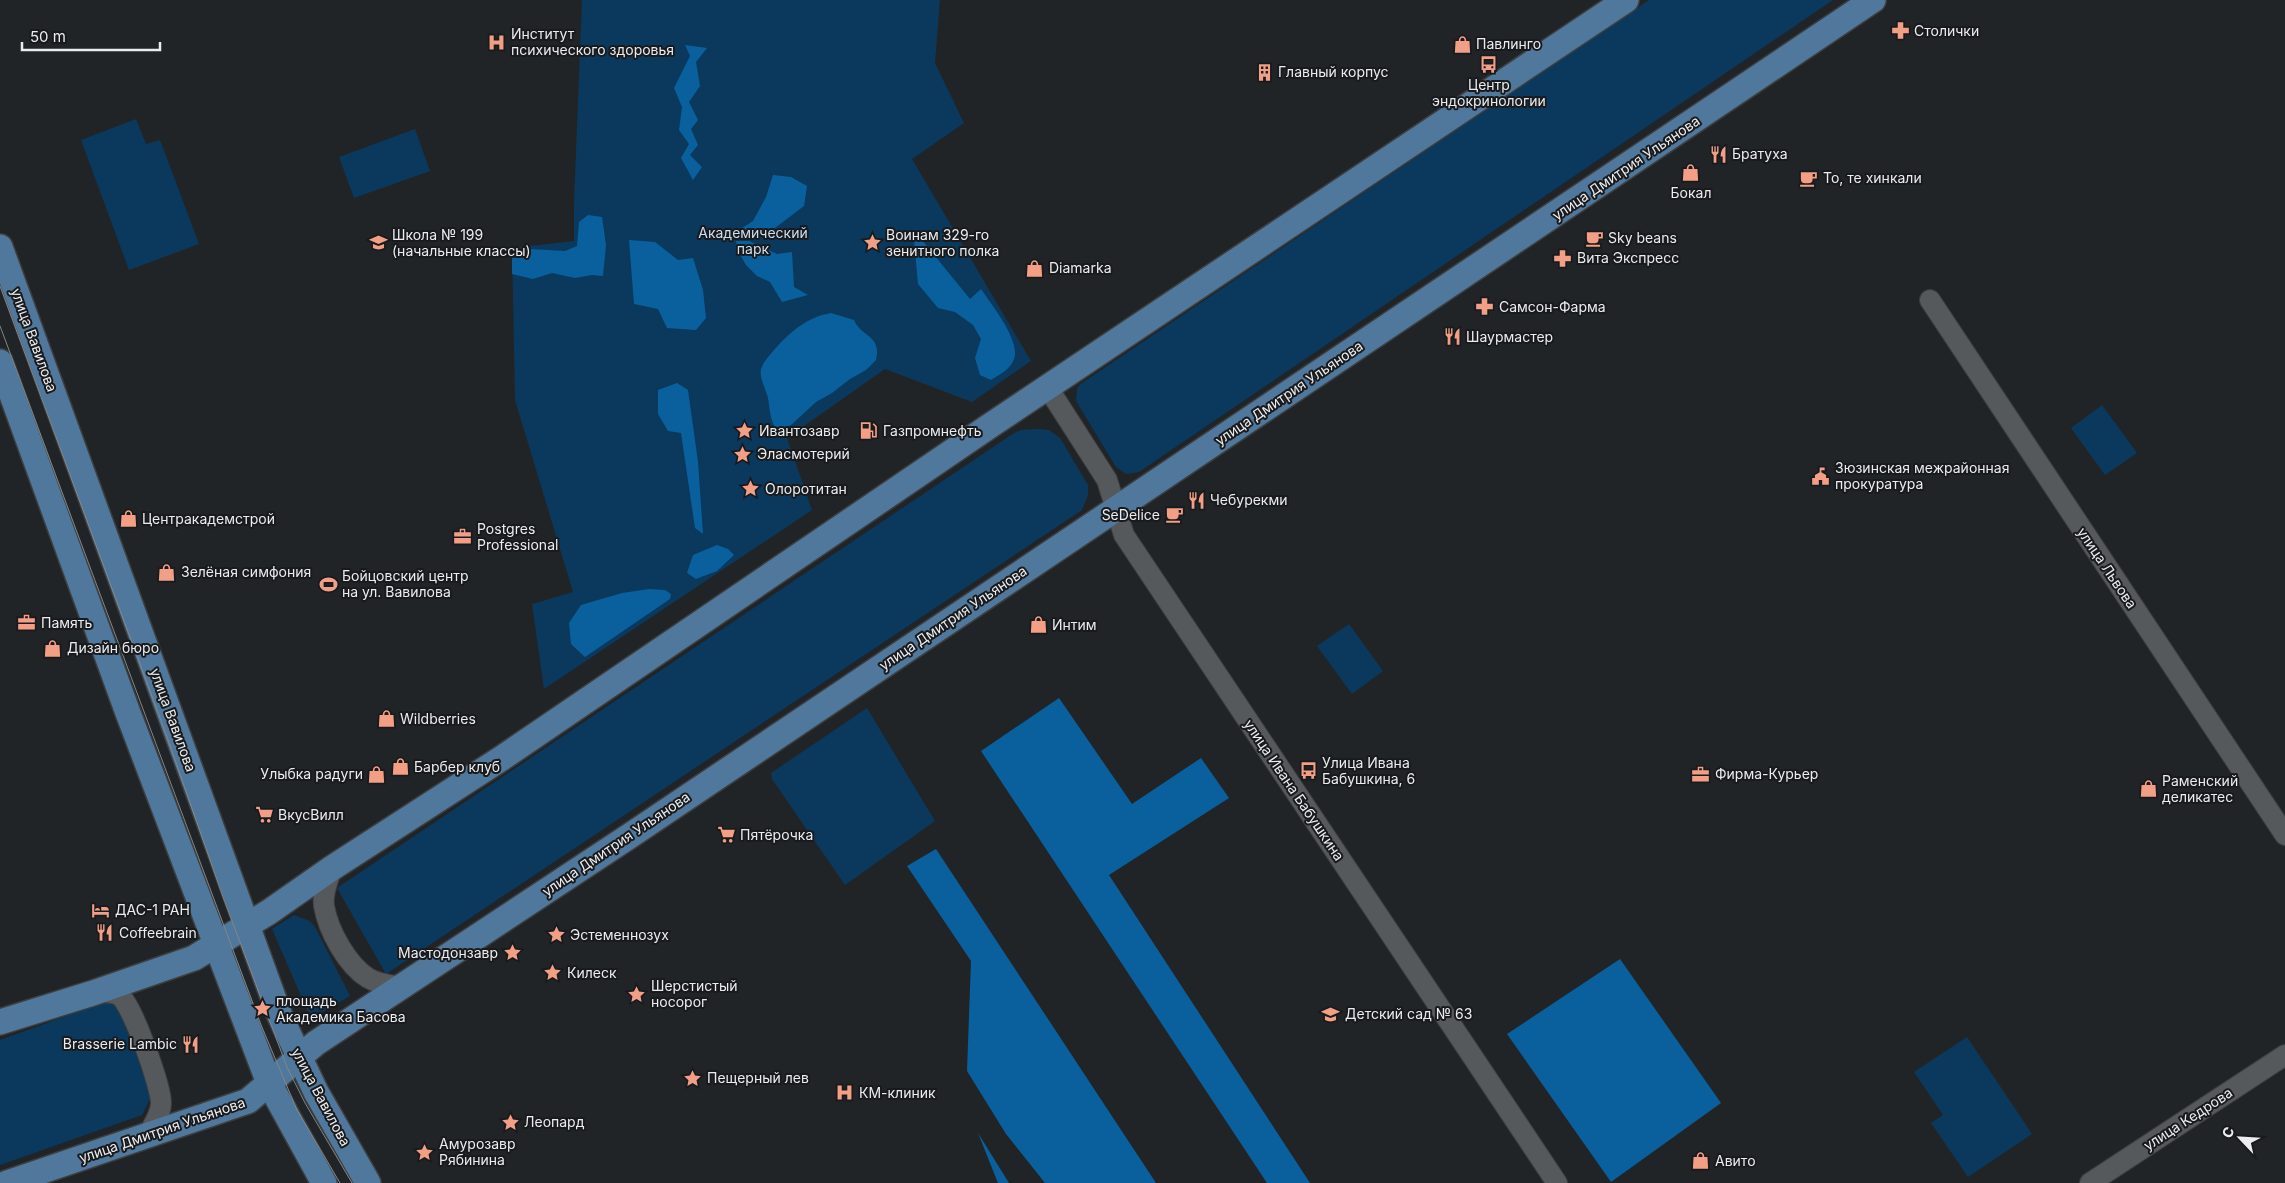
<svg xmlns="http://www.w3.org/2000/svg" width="2285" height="1183" viewBox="0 0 2285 1183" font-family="Inter,sans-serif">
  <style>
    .green { fill: #0a395d }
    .forest { fill: #0a609d }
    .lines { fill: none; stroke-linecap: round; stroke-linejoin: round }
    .minor-casing { stroke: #3c3e40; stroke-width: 22 }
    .major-casing { stroke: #3c3e40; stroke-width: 28 }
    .minor { stroke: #56595c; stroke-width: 20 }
    .major { stroke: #4f789c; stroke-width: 25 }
    .tram { stroke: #838687; stroke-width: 1 }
    .labels { text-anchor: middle; stroke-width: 4; stroke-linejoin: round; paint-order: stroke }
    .poi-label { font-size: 14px; fill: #eaeced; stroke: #181a1d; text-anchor: start }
    .street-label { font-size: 14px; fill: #eaeced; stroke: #181a1d }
    .park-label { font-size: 14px; fill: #cddef0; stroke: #181a1d }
  </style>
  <rect width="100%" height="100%" fill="#212426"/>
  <!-- green -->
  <g class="green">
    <path d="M 582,0 L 940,0 L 935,63 L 964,123 L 912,159 L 1031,361 L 972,402 L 885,369 L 787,438 L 812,510 L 544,689 L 532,604 L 573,592 L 515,400 L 512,248 L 574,241 L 574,202 Z"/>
    <path d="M 1649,0 L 1833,0 L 1139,472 L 1126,474 L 1116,467 L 1076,401 L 1077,388 L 1082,383 Z"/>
    <path d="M 136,119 L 146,144 L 160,140 L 199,244 L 129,270 L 81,140 Z"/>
    <path d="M 415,129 L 430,171 L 354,198 L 339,157 Z"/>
    <path d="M 2102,405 L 2137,453 L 2105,475 L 2071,428 Z"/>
    <path d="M 1037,429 L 1049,430 L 1060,438 L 1088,485 L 1088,495 L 1082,510 L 386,974 L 337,888 L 1014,433 L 1021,430 Z"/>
    <path d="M 1349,624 L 1383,671 L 1352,694 L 1317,646 Z"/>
    <path d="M 867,708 L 935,821 L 845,885 L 772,779 L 771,773 Z"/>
    <path d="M 294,915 L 310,921 L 315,927 L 350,996 L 311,1019 L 272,929 Z"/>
    <path d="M 108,1001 L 123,1013 L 151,1097 L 142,1115 L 0,1165 L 0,1040 Z"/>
    <path d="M 1967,1037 L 2032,1134 L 1968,1177 L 1931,1123 L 1943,1115 L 1914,1072 Z"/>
  </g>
  <!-- forest -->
  <g class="forest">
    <path d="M 685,45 L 707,48 L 696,62 L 700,86 L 689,102 L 698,120 L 691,129 L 698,145 L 690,155 L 702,167 L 693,180 L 681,158 L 689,144 L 679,130 L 682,107 L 674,88 L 690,56 Z"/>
    <path d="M 773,175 L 791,177 L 807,186 L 804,206 L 775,228 L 739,230 L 753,221 L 766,197 Z"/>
    <path d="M 588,215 L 602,217 L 606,245 L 603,276 L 592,275 L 575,278 L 552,273 L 533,279 L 512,274 L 512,253 L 530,249 L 565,251 L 577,246 L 579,222 Z"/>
    <path d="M 913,229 L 970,299 L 981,289 C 991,304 1021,341 1014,359 C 1011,369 999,375 991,380 L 980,375 L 975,358 L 981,339 L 973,325 L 955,312 L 938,308 L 918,284 Z"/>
    <path d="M 629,240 L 655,242 L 678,260 L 693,258 L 703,290 L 706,318 L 696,330 L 667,328 L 658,309 L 634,304 Z"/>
    <path d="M 736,241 L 749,241 L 777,254 L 792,252 L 794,287 L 808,295 L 782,302 L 770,282 L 757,276 L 746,265 L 738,251 Z"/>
    <path d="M 831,313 L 854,320 C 861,337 882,335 876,360 L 866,370 L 850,379 L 832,393 L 816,402 L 791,425 L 778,431 C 770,423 770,409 768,398 C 766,389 759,378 761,369 C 763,362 770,355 774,350 C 790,332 807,317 831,313 Z"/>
    <path d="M 677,383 L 688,390 L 698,462 L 703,534 L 695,528 L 681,433 L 668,431 L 658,414 L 658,390 Z"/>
    <path d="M 717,545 L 728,549 L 734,555 L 717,571 L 696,579 L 687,573 L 693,555 Z"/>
    <path d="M 649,589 L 665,590 L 671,594 L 670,599 L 585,657 L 571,644 L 569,623 L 581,605 L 622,593 Z"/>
    <path d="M 1059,698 L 1132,804 L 1201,758 L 1229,798 L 1109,875 L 1310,1183 L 1267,1183 L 981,751 Z"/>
    <path d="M 936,849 L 1156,1183 L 1045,1183 L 1006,1134 L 967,1071 L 971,961 L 907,866 Z"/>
    <path d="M 1620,959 L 1721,1103 L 1611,1182 L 1507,1034 Z"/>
    <path d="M 978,1133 L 1009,1183 L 998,1183 Z"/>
  </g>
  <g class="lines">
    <defs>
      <g id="minor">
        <path d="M 1930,300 L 2285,835"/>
        <path d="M 1048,388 L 1107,480 L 1124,535 L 1557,1183"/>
        <path d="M 332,868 C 328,880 322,893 324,906 C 328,930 347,965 368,978 C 378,984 390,985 402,987"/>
        <path d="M 94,993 C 103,992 112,991 120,996 C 133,1006 161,1087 161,1103 C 161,1114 153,1125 148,1135"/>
        <path d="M 2090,1183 L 2285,1055"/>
      </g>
      <g id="major">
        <path d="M 0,247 L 280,1016 L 316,1092 L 368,1183"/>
        <path d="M 0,362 L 128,713 L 269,1083 L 324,1183"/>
        <path d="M 0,1022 L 93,993 L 194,958 L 269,912 L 332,868 L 499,760 L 991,425 L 1626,0"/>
        <path d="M 7,1183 L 248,1101 L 316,1043 L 628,837 L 1873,0"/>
      </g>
    </defs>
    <!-- minor casing -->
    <use href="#minor" class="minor-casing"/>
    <!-- major casing -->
    <use href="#major" class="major-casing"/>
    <!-- minor -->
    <use href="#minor" class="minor"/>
    <!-- major -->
    <use href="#major" class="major"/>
    <!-- tram -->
    <g class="tram">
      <path d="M 0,286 L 166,734 L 223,897 L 287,1067 L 305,1103 L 352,1183"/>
      <path d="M 0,326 L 261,1025 L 297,1110 L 340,1183"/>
    </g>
  </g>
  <!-- icons -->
  <defs>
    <symbol id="pharmacy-bare" viewBox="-9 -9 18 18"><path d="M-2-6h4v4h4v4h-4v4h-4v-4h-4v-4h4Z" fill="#f39f85" stroke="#181a1d" stroke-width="2.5" paint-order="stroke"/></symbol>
    <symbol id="hospital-bare" viewBox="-9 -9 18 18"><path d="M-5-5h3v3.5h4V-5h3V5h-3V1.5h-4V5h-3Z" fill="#f39f85" stroke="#181a1d" stroke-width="2.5" paint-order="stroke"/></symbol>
    <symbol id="shop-bare" viewBox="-9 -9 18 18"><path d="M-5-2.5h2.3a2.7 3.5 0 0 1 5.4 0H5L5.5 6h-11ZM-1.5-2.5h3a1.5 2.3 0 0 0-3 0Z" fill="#f39f85" stroke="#181a1d" stroke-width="2.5" paint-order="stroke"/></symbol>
    <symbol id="bus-bare" viewBox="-9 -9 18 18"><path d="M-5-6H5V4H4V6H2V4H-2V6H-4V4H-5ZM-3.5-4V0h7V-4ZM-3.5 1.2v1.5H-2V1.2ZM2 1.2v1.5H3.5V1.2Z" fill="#f39f85" stroke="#181a1d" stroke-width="2.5" paint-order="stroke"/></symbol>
    <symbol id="building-bare" viewBox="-9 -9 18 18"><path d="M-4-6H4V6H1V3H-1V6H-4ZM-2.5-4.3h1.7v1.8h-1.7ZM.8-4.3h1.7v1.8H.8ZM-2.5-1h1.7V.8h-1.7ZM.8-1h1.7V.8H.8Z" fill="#f39f85" stroke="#181a1d" stroke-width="2.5" paint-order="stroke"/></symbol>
    <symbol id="restaurant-bare" viewBox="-9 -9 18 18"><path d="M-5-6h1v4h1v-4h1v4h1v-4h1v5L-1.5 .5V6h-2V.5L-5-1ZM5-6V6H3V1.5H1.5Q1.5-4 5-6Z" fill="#f39f85" stroke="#181a1d" stroke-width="2.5" paint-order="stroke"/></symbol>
    <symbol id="cafe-bare" viewBox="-9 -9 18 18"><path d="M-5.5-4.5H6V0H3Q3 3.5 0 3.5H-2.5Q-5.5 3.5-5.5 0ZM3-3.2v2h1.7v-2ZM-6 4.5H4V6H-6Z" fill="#f39f85" stroke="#181a1d" stroke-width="2.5" paint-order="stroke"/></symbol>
    <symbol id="school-bare" viewBox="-9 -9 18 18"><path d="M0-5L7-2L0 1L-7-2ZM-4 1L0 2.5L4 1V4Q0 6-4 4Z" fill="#f39f85" stroke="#181a1d" stroke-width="2.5" paint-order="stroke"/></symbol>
    <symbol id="sight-bare" viewBox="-9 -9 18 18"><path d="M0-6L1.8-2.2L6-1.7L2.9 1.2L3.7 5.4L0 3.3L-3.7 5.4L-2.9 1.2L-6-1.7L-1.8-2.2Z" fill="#f39f85" stroke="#181a1d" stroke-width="2.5" paint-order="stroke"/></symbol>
    <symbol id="fuel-bare" viewBox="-9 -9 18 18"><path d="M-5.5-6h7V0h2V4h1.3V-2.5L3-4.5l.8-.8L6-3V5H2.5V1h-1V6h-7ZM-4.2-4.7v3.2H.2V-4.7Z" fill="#f39f85" stroke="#181a1d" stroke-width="2.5" paint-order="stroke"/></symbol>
    <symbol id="civic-bare" viewBox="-9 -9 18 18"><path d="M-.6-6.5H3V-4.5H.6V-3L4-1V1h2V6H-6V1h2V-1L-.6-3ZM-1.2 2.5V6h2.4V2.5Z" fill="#f39f85" stroke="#181a1d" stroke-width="2.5" paint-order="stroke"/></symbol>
    <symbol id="office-bare" viewBox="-9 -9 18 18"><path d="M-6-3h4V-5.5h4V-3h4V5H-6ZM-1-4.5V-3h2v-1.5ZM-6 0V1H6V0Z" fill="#f39f85" stroke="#181a1d" stroke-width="2.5" paint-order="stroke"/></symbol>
    <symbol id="stadium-bare" viewBox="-9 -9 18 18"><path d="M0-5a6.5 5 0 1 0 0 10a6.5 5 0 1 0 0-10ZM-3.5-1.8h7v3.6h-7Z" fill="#f39f85" stroke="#181a1d" stroke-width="2.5" paint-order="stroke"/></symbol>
    <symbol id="supermarket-bare" viewBox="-9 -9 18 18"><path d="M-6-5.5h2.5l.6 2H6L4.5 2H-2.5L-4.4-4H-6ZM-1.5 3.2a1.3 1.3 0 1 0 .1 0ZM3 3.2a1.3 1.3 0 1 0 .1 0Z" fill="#f39f85" stroke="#181a1d" stroke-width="2.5" paint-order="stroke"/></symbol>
    <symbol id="hotel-bare" viewBox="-9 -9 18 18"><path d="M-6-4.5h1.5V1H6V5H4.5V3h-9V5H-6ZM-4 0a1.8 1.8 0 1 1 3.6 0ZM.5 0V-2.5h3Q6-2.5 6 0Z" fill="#f39f85" stroke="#181a1d" stroke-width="2.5" paint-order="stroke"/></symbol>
  </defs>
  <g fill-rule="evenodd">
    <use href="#pharmacy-bare" x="1888" y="18" width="25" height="25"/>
    <use href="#hospital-bare" x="484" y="30" width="25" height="25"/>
    <use href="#shop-bare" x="1450" y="32" width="25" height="25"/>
    <use href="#bus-bare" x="1476" y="52" width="25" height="25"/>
    <use href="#building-bare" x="1252" y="60" width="25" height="25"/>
    <use href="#restaurant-bare" x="1706" y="142" width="25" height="25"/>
    <use href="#shop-bare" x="1678" y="160" width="25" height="25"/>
    <use href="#cafe-bare" x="1796" y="166" width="25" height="25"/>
    <use href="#cafe-bare" x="1582" y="226" width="25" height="25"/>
    <use href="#school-bare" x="366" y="230" width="25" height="25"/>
    <use href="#sight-bare" x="860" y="230" width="25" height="25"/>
    <use href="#pharmacy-bare" x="1550" y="246" width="25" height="25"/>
    <use href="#shop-bare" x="1022" y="256" width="25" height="25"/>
    <use href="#pharmacy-bare" x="1472" y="294" width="25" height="25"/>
    <use href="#restaurant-bare" x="1440" y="324" width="25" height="25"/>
    <use href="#sight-bare" x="732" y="418" width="25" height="25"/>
    <use href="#fuel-bare" x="856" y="418" width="25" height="25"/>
    <use href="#sight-bare" x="730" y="442" width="25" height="25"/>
    <use href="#civic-bare" x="1808" y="464" width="25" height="25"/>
    <use href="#sight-bare" x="738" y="476" width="25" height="25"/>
    <use href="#restaurant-bare" x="1184" y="488" width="25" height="25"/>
    <use href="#cafe-bare" x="1162" y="502" width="25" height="25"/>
    <use href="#shop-bare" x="116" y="506" width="25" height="25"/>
    <use href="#office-bare" x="450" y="524" width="25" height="25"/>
    <use href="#shop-bare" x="154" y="560" width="25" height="25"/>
    <use href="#stadium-bare" x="316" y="572" width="25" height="25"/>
    <use href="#office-bare" x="14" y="610" width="25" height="25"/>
    <use href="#shop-bare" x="1026" y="612" width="25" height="25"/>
    <use href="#shop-bare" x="40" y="636" width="25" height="25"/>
    <use href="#shop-bare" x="374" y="706" width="25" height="25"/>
    <use href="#shop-bare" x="388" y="754" width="25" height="25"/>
    <use href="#bus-bare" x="1296" y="758" width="25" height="25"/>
    <use href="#shop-bare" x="364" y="762" width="25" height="25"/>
    <use href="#office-bare" x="1688" y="762" width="25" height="25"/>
    <use href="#shop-bare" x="2136" y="776" width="25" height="25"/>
    <use href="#supermarket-bare" x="252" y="802" width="25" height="25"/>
    <use href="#supermarket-bare" x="714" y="822" width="25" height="25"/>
    <use href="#hotel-bare" x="88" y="898" width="25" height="25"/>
    <use href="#restaurant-bare" x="92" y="920" width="25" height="25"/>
    <use href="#sight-bare" x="544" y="922" width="25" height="25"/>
    <use href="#sight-bare" x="500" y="940" width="25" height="25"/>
    <use href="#sight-bare" x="540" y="960" width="25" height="25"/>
    <use href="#sight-bare" x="624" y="982" width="25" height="25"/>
    <use href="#sight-bare" x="250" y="996" width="25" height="25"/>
    <use href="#school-bare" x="1318" y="1002" width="25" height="25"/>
    <use href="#restaurant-bare" x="178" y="1032" width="25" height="25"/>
    <use href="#sight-bare" x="680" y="1066" width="25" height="25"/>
    <use href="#hospital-bare" x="832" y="1080" width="25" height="25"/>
    <use href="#sight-bare" x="498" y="1110" width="25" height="25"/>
    <use href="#sight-bare" x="412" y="1140" width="25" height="25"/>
    <use href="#shop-bare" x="1688" y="1148" width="25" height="25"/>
  </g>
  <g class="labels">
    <!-- poi labels -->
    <g class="poi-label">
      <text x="1914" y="36">Столички</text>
      <text x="511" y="39">Институт<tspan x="511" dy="16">психического здоровья</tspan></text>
      <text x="1476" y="49">Павлинго</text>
      <text x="1278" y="77">Главный корпус</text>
      <text x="1489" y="90" text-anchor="middle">Центр<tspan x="1489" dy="16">эндокринологии</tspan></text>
      <text x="1732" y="159">Братуха</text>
      <text x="1823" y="183">То, те хинкали</text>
      <text x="1691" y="198" text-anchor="middle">Бокал</text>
      <text x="392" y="240">Школа № 199<tspan x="392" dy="16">(начальные классы)</tspan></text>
      <text x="886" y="240">Воинам 329-го<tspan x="886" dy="16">зенитного полка</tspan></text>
      <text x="1608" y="243">Sky beans</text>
      <text x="1577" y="263">Вита Экспресс</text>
      <text x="1049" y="273">Diamarka</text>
      <text x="1499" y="312">Самсон-Фарма</text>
      <text x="1466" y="342">Шаурмастер</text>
      <text x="759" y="436">Ивантозавр</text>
      <text x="883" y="436">Газпромнефть</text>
      <text x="757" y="459">Эласмотерий</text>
      <text x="1835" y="473">Зюзинская межрайонная<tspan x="1835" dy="16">прокуратура</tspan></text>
      <text x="765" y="494">Олоротитан</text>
      <text x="1210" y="505">Чебурекми</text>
      <text x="1160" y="520" text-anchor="end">SeDelice</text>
      <text x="142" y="524">Центракадемстрой</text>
      <text x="477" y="534">Postgres<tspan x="477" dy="16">Professional</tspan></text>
      <text x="181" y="577">Зелёная симфония</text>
      <text x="342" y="581">Бойцовский центр<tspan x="342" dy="16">на ул. Вавилова</tspan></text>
      <text x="41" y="628">Память</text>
      <text x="1052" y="630">Интим</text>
      <text x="67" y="653">Дизайн бюро</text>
      <text x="400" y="724">Wildberries</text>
      <text x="1322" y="768">Улица Ивана<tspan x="1322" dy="16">Бабушкина, 6</tspan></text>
      <text x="414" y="772">Барбер клуб</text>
      <text x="363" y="779" text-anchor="end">Улыбка радуги</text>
      <text x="1715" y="779">Фирма-Курьер</text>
      <text x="2162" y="786">Раменский<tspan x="2162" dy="16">деликатес</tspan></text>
      <text x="278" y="820">ВкусВилл</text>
      <text x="740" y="840">Пятёрочка</text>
      <text x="115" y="915">ДАС-1 РАН</text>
      <text x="119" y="938">Coffeebrain</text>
      <text x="570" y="940">Эстеменнозух</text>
      <text x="498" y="958" text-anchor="end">Мастодонзавр</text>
      <text x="567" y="978">Килеск</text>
      <text x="651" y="991">Шерстистый<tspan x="651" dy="16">носорог</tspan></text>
      <text x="276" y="1006">площадь<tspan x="276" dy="16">Академика Басова</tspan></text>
      <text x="1345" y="1019">Детский сад № 63</text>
      <text x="177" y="1049" text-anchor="end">Brasserie Lambic</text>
      <text x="707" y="1083">Пещерный лев</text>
      <text x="859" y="1098">КМ-клиник</text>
      <text x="524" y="1127">Леопард</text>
      <text x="439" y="1149">Амурозавр<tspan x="439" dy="16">Рябинина</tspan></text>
      <text x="1715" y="1166">Авито</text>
    </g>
    <!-- street labels -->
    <g class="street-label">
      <text transform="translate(1626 168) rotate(-34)" y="5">улица Дмитрия Ульянова</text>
      <text transform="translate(34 340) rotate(70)" y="5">улица Вавилова</text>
      <text transform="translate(1289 393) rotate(-34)" y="5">улица Дмитрия Ульянова</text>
      <text transform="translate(2107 568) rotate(56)" y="5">улица Львова</text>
      <text transform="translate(953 618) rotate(-34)" y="5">улица Дмитрия Ульянова</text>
      <text transform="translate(173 720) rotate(70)" y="5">улица Вавилова</text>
      <text transform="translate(1294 790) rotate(56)" y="5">улица Ивана Бабушкина</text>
      <text transform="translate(616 844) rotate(-34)" y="5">улица Дмитрия Ульянова</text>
      <text transform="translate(321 1097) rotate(62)" y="5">улица Вавилова</text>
      <text transform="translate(2188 1119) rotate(-33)" y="5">улица Кедрова</text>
      <text transform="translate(162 1130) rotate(-19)" y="5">улица Дмитрия Ульянова</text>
    </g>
    <!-- park labels -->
    <g class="park-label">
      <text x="753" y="238">Академический<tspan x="753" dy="16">парк</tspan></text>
    </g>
  </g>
  <!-- north arrow -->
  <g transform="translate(2240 1138) rotate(295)" stroke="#181a1d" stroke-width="4" paint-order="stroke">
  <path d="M0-4L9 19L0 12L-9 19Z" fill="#eaeced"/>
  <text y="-8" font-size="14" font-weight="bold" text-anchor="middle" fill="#eaeced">С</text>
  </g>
  <!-- scale -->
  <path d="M22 42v8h138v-8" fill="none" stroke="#eaeced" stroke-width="2.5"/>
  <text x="30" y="42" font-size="15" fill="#eaeced" stroke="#181a1d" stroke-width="4" paint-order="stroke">50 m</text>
</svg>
